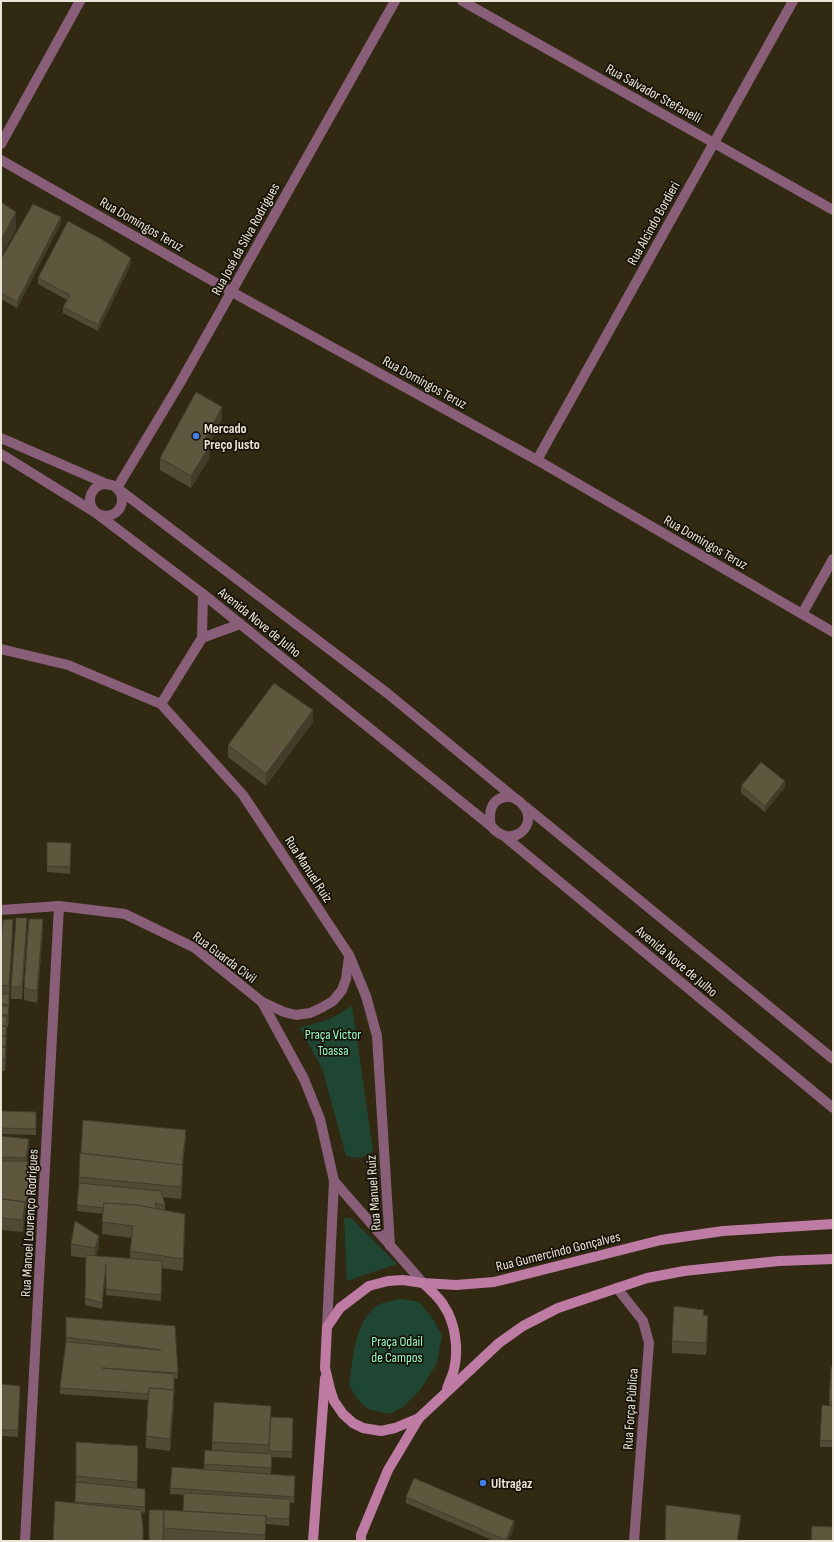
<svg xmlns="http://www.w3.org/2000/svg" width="834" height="1542" viewBox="0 0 834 1542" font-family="'Sofia Sans Condensed',sans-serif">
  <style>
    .green { fill: #1f4633 }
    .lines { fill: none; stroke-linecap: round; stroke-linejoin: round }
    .street { stroke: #885e78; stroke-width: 10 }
    .secondary { stroke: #be7ba4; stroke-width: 10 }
    .wall { fill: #524a35 }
    .shaded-wall { fill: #423c2b }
    .building { fill: #5f563e; stroke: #423c2b }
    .shop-dot { fill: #3f7fe0; stroke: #161208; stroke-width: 1.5 }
    .labels { text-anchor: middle; stroke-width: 3.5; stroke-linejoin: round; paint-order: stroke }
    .street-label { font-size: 14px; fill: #ebe5d8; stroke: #161208 }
    .poi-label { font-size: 14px; font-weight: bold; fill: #ebe5d8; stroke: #161208; text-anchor: start }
    .park-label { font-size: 14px; fill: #98f9c8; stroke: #161208 }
  </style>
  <rect width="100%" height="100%" fill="#312912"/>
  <!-- green -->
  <g class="green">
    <path d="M 352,1006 L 373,1151 L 361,1158 L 346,1156 L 322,1068 L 300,1028 L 330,1019 Z"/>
    <path d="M 344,1218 L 351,1218 L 397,1264 L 347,1281 Z"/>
    <path d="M 402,1299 L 419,1302 L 431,1316 L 442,1335 L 437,1363 L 420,1390 L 403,1407 L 390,1414 L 368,1409 L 359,1401 L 349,1385 C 353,1360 355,1313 383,1303 C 389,1301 396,1300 402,1299 Z"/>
  </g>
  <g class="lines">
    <!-- street -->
    <g class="street">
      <path d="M 395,1 L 180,383 L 117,488 L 387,693 L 517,800"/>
      <path d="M 462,1 L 833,210"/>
      <path d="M 1,144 L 80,1"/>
      <path d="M 1,160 L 232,292 L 537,460 L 833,632"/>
      <path d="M 1,438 L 109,485"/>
      <path d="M 1,454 L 96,513 L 203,594 L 491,826 C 512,852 541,823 522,804 C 519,800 513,797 508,797 C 491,797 488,813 491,826"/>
      <path d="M 537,460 L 793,1"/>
      <circle cx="106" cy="500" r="16"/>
      <path d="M 203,594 L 202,638 L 240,624"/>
      <path d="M 802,614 L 833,559"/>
      <path d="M 1,649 L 68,665 L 161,704 L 243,795 L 349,955 L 366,996 L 377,1036 L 390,1246"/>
      <path d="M 161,704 L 202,638"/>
      <path d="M 526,807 L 833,1059"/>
      <path d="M 504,836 L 833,1108"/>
      <path d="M 1,910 L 59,906 L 125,914 L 195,948 L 262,1002 L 284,1012 L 296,1015 L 310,1013 L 321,1008 L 333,1001 L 342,990 L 346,979 L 349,957"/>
      <path d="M 262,1002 L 304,1079 L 320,1119 L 334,1181 L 327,1327"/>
      <path d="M 334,1181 L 423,1283"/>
      <path d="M 617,1288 L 643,1321 L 649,1343 L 634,1541"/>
      <path d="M 25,1541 L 59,906"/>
    </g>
    <!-- secondary -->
    <g class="secondary">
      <path d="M 833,1224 L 723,1231 L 661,1240 L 494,1282 L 456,1285 L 423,1283 L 403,1280 L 388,1281 L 369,1286 L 340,1308 L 327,1327 L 325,1368 L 330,1389 L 334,1401 L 343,1414 L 353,1423 L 363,1428 L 381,1431 L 395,1428 L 419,1418 L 499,1343 L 523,1326 L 558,1308 L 647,1278 L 684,1271 L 779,1261 L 833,1259"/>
      <path d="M 423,1283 C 430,1290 439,1297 444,1306 C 455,1322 459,1349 454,1369 C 453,1375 449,1382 447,1389"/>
      <path d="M 313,1541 L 325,1378"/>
      <path d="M 361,1541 L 361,1535 L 388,1470 L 419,1418"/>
    </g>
  </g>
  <!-- wall -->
  <g class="wall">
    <path d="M 61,223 L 17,308 L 1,299 L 1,259 Z"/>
    <path d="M 131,264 L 98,331 L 63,313 L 63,307 L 67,300 L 38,284 L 38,278 Z"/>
    <path d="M 222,419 L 209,444 L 210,457 L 191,488 L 160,470 L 160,458 Z"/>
    <path d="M 313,722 L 266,786 L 228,757 L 228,745 Z"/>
    <path d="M 741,786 L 785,787 L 765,812 L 741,793 Z"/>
    <path d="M 47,842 L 71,843 L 70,874 L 47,872 Z"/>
    <path d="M 27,930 L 22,999 L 11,999 L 11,987 Z"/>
    <path d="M 13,931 L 9,998 L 9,1017 L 8,1027 L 7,1027 L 6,1036 L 6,1060 L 5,1071 L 1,1071 L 1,944 Z"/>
    <path d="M 43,931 L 37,1003 L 24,1000 L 24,988 Z"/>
    <path d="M 1,1111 L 36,1112 L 36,1135 L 1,1134 Z"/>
    <path d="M 1,1136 L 29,1145 L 27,1161 L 28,1161 L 28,1208 L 25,1208 L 23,1232 L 1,1230 Z"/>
    <path d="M 186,1137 L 183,1165 L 183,1177 L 181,1199 L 163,1197 L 165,1205 L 165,1210 L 185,1226 L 183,1271 L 162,1268 L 161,1301 L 106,1295 L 106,1270 L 102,1309 L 85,1305 L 86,1258 L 71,1256 L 71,1244 L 99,1248 L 96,1256 L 130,1259 L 130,1251 L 132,1238 L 102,1234 L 103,1214 L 77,1211 L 79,1177 Z"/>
    <path d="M 704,1315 L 708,1328 L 706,1355 L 672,1353 L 672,1341 Z"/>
    <path d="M 66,1317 L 175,1326 L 178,1379 L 174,1379 L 174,1402 L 170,1451 L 146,1448 L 146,1436 L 148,1400 L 60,1394 L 60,1388 L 66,1342 Z"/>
    <path d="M 831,1367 L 833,1367 L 833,1447 L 820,1447 L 820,1440 L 829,1406 Z"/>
    <path d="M 1,1384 L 20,1392 L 18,1437 L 1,1436 Z"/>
    <path d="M 271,1417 L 293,1418 L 292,1458 L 272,1457 L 271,1474 L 295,1482 L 294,1503 L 290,1503 L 289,1526 L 266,1524 L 265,1541 L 171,1541 L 164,1540 L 164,1535 L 149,1541 L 183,1511 L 183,1495 L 170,1494 L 170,1488 L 204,1469 L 205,1450 L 212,1451 L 212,1442 Z"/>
    <path d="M 76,1442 L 138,1458 L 137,1488 L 145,1507 L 145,1513 L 75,1503 L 76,1482 Z"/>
    <path d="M 406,1497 L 514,1527 L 508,1541 L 494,1541 L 406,1503 Z"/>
  </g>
  <!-- shaded-wall -->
  <g class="shaded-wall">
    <path d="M 16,212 L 16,230 L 1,257 L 1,240 Z"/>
    <path d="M 61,217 L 61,223 L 17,308 L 17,302 Z"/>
    <path d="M 131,258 L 131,264 L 98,331 L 98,325 Z"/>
    <path d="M 222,407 L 222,419 L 204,454 L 204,442 Z"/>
    <path d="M 210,445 L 210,457 L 191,488 L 191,476 Z"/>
    <path d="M 313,710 L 313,722 L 266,786 L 266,774 Z"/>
    <path d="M 785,781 L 785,787 L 765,812 L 765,806 Z"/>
    <path d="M 27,918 L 27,930 L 22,999 L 22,987 Z"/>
    <path d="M 13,919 L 13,931 L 9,998 L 9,986 Z"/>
    <path d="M 43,919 L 43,931 L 37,1003 L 37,991 Z"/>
    <path d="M 9,1006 L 9,1018 L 8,1027 L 8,1015 Z"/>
    <path d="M 7,1016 L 6,1060 L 5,1071 L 6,1026 Z"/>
    <path d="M 186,1130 L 186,1137 L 182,1174 L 182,1168 Z"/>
    <path d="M 29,1139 L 29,1145 L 26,1164 L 26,1158 Z"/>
    <path d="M 183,1165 L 183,1177 L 181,1199 L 181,1187 Z"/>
    <path d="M 25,1202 L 25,1214 L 23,1232 L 23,1220 Z"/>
    <path d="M 185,1214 L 185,1226 L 183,1271 L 183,1259 Z"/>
    <path d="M 99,1236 L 99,1248 L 95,1260 L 95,1248 Z"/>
    <path d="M 106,1264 L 106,1270 L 102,1309 L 102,1303 Z"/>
    <path d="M 708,1316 L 708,1328 L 706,1355 L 706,1343 Z"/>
    <path d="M 174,1374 L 174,1402 L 170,1451 L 170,1439 Z"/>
    <path d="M 138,1446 L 138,1458 L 137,1494 L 137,1482 Z"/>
    <path d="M 741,1515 L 741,1521 L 738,1541 L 737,1541 Z"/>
    <path d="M 514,1521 L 514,1527 L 508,1541 L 506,1541 Z"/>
  </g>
  <!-- building -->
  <g class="building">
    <path d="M 1,202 L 16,212 L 1,240 Z"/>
    <path d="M 33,204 L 61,217 L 17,302 L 1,293 L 1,259 Z"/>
    <path d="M 68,221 L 101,239 L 131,258 L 98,325 L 63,307 L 70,295 L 38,278 Z"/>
    <path d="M 196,392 L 222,407 L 204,442 L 210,445 L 191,476 L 160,458 Z"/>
    <path d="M 274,683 L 313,710 L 266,774 L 228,745 Z"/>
    <path d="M 761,762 L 785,781 L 765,806 L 741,786 Z"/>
    <path d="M 47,842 L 71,843 L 70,867 L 47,866 Z"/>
    <path d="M 16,918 L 27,918 L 22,987 L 11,987 Z"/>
    <path d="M 13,919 L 9,986 L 1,985 L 1,944 L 3,920 Z"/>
    <path d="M 29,919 L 43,919 L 37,991 L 24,988 Z"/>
    <path d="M 1,994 L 9,994 L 9,1005 L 1,1004 Z"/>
    <path d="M 1,1006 L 9,1006 L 8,1015 L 1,1015 Z"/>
    <path d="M 1,1016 L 7,1016 L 6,1026 L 1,1025 Z"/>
    <path d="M 1,1026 L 6,1026 L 6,1036 L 1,1035 Z"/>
    <path d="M 1,1036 L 6,1037 L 6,1046 L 1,1046 Z"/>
    <path d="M 1,1047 L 6,1048 L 5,1059 L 1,1059 Z"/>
    <path d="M 1,1111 L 36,1112 L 36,1129 L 1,1128 Z"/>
    <path d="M 83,1120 L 186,1130 L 182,1165 L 81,1153 Z"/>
    <path d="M 1,1136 L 29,1139 L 26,1158 L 1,1157 Z"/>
    <path d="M 80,1153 L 183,1165 L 181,1187 L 79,1177 Z"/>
    <path d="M 1,1161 L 28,1161 L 28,1202 L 1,1199 Z"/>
    <path d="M 79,1183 L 161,1191 L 165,1205 L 155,1203 L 156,1209 L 136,1205 L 104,1203 L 104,1208 L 77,1205 Z"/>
    <path d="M 1,1199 L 25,1202 L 23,1220 L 1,1218 Z"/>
    <path d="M 104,1203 L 136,1205 L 185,1214 L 183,1259 L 130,1251 L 133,1226 L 102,1222 Z"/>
    <path d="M 75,1221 L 99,1236 L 95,1248 L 71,1244 Z"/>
    <path d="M 86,1255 L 162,1261 L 161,1295 L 106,1289 L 106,1264 L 102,1303 L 85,1298 Z"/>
    <path d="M 674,1306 L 704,1310 L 703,1315 L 708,1316 L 706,1343 L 672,1341 Z"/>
    <path d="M 66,1317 L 175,1326 L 178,1373 L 102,1368 L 174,1374 L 174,1394 L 174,1390 L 149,1388 L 149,1394 L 60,1388 L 66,1342 L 161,1350 L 66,1337 Z"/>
    <path d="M 831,1367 L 833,1367 L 833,1402 L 829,1402 Z"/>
    <path d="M 1,1384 L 20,1386 L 18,1430 L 1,1430 Z"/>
    <path d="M 149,1388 L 174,1390 L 170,1439 L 146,1436 Z"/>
    <path d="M 214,1402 L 271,1406 L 269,1445 L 212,1442 Z"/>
    <path d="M 822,1405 L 833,1406 L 833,1441 L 820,1440 Z"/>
    <path d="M 271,1417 L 293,1418 L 292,1452 L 269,1451 Z"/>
    <path d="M 76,1442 L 138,1446 L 137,1482 L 76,1476 Z"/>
    <path d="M 205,1450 L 272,1454 L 271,1468 L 204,1464 Z"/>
    <path d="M 172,1467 L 295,1476 L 294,1497 L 170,1488 Z"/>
    <path d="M 414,1478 L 514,1521 L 506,1540 L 406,1497 Z"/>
    <path d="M 76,1482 L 145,1489 L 145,1507 L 75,1502 Z"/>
    <path d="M 184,1493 L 290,1499 L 289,1519 L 266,1518 L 266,1516 L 183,1511 Z"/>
    <path d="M 55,1501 L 141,1510 L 143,1528 L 143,1541 L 53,1541 Z"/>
    <path d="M 666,1505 L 741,1515 L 737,1541 L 665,1541 Z"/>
    <path d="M 149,1510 L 164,1510 L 163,1541 L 149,1541 Z"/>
    <path d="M 164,1510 L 266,1516 L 265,1535 L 164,1528 Z"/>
    <path d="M 812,1526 L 833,1527 L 833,1541 L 811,1541 Z"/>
  </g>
  <!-- markers -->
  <g class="shop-dot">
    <circle cx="196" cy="436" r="4"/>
    <circle cx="483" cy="1483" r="4"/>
  </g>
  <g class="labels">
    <!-- street labels -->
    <g class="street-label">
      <text transform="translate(654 93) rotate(29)" y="5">Rua Salvador Stefanelli</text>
      <text transform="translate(653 223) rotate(-61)" y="5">Rua Alcindo Bordieri</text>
      <text transform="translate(142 224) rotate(30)" y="5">Rua Domingos Teruz</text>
      <text transform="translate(245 239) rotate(-61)" y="5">Rua José da Silva Rodrigues</text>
      <text transform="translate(425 382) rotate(29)" y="5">Rua Domingos Teruz</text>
      <text transform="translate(706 542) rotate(30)" y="5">Rua Domingos Teruz</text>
      <text transform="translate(260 622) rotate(39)" y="5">Avenida Nove de Julho</text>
      <text transform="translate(309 869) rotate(57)" y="5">Rua Manuel Ruiz</text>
      <text transform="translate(225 957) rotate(37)" y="5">Rua Guarda Civil</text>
      <text transform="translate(677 961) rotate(40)" y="5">Avenida Nove de Julho</text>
      <text transform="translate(373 1193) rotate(-94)" y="5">Rua Manuel Ruiz</text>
      <text transform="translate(29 1223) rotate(-87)" y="5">Rua Manoel Lourenço Rodrigues</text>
      <text transform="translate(558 1251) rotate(-14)" y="5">Rua Gumercindo Gonçalves</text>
      <text transform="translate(630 1409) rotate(-86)" y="5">Rua Força Pública</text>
    </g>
    <!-- poi labels -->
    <g class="poi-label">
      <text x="204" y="433">Mercado<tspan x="204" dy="16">Preço Justo</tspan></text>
      <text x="491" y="1488">Ultragaz</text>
    </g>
    <!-- park labels -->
    <g class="park-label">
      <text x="333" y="1039">Praça Victor<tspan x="333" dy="16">Toassa</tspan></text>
      <text x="397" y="1346">Praça Odail<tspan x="397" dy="16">de Campos</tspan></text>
    </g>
  </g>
  <!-- border -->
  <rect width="834" height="1542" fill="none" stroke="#ebe5d8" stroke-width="4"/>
</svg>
